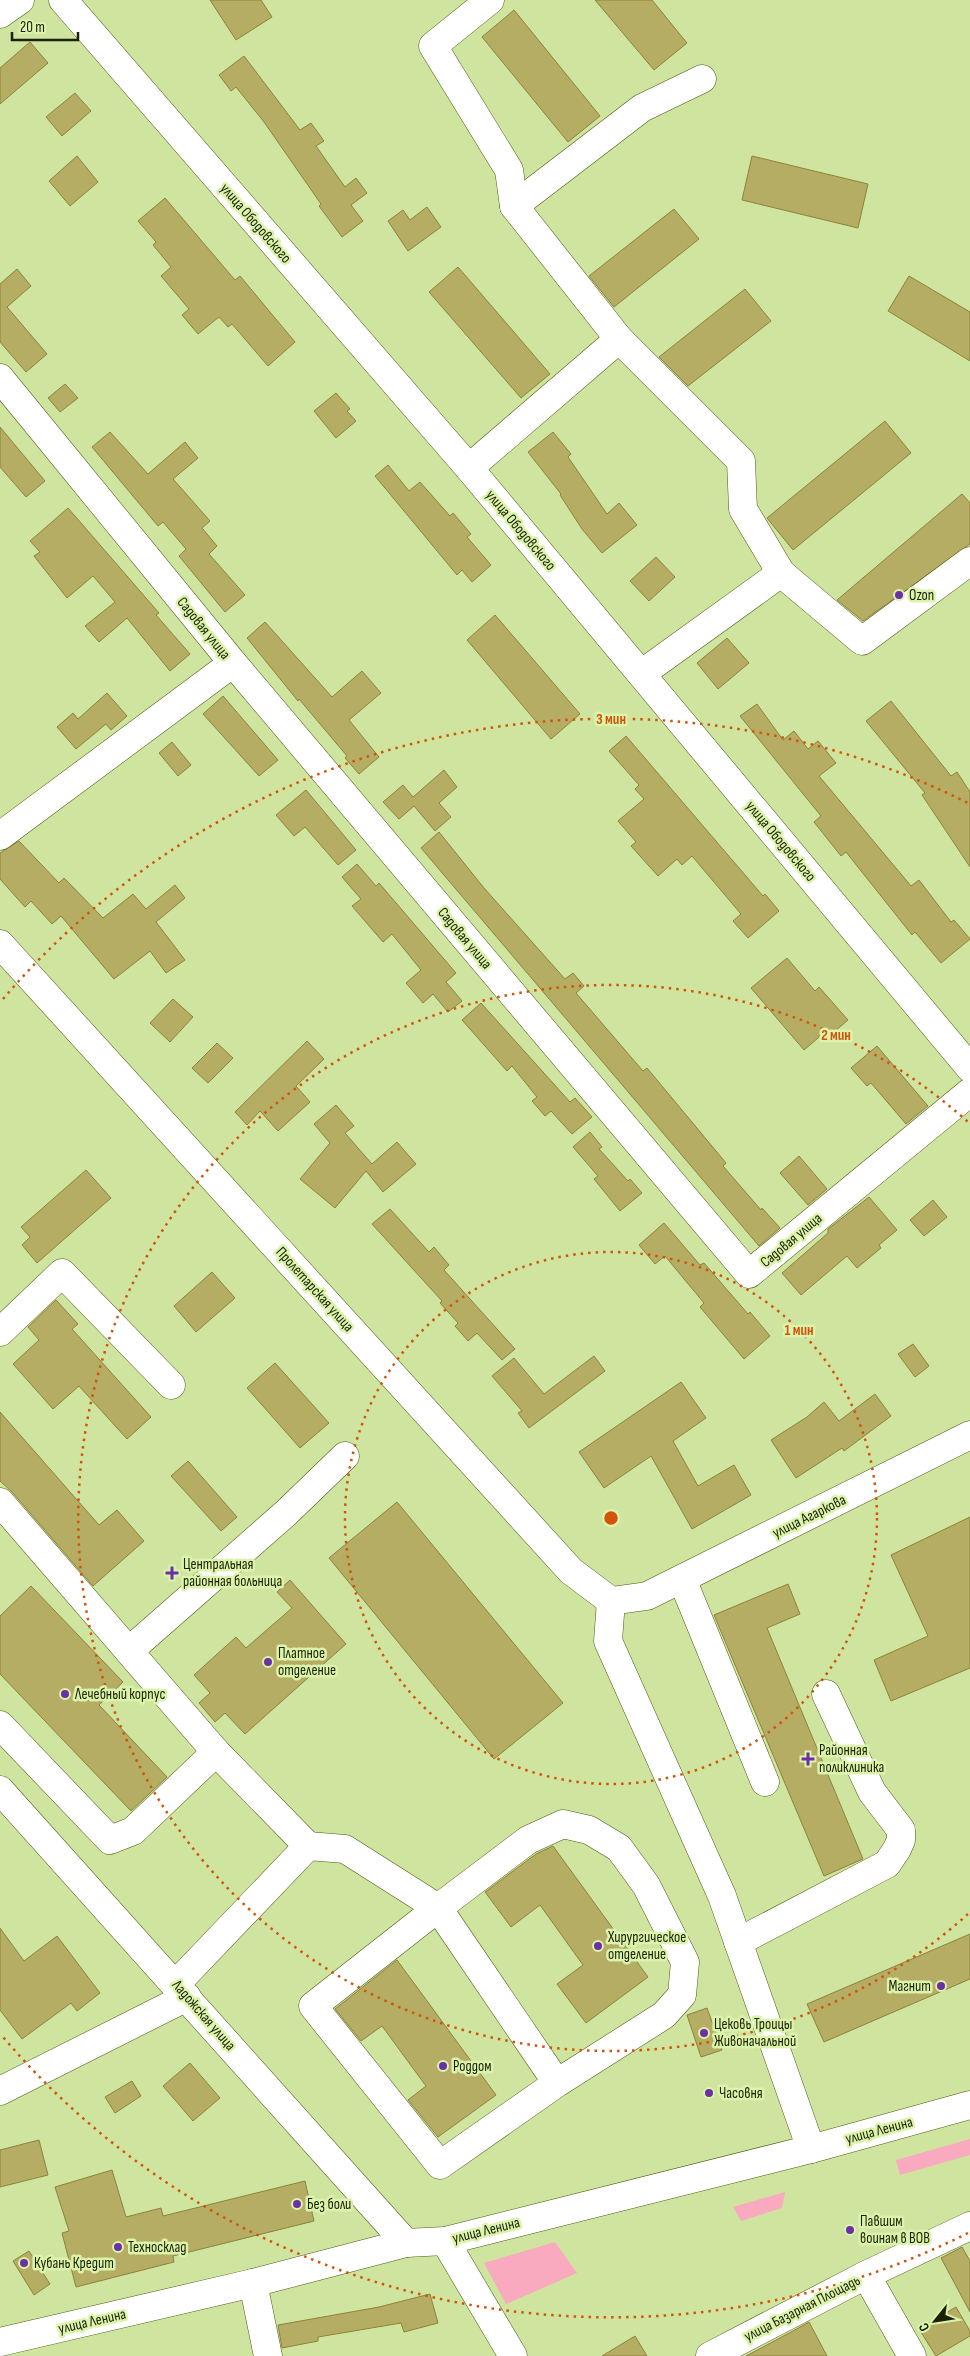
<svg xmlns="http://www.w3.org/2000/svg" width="970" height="2356" viewBox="0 0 970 2356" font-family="'Sofia Sans Condensed',sans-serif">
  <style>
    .green { fill: #f9aabe }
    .building { fill: #b6ad64; stroke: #8c8339 }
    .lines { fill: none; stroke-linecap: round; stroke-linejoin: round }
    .minor-casing { stroke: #4a5b15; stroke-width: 29 }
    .minor { stroke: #fff; stroke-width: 28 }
    .ring { fill: none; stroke: #d3530b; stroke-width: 2.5; stroke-dasharray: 2.5 5 }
    .poi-dot { fill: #6b30a6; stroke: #dcf3ab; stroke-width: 2 }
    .labels { text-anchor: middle; stroke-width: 5; stroke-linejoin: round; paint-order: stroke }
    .street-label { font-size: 15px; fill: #1a2105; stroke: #dcf3ab }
    .poi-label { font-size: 15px; fill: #1a2105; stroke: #dcf3ab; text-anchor: start }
    .centre { fill: #d3530b; stroke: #dcf3ab; stroke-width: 2.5 }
    .ring-label { font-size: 15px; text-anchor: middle; font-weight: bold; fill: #d3530b; stroke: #dcf3ab; stroke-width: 5; stroke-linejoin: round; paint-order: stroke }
  </style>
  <rect width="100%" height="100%" fill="#cfe59f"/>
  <!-- green -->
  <g class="green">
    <path d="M 970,2139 L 970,2155 L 900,2175 L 896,2160 Z"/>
    <path d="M 785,2192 L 782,2208 L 741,2221 L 733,2207 Z"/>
    <path d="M 555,2242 L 577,2273 L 506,2304 L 484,2263 Z"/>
  </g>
  <!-- building -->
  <g class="building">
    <path d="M 210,0 L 261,0 L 272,17 L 236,40 Z"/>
    <path d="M 595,0 L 652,0 L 687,43 L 654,70 Z"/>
    <path d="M 514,10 L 600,116 L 568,142 L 482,37 Z"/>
    <path d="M 30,42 L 48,63 L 0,104 L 0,68 Z"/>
    <path d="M 244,56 L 300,130 L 311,123 L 324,141 L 316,146 L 345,187 L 356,178 L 367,193 L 351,205 L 363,221 L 342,237 L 319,206 L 321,204 L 264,122 L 236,87 L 231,91 L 219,75 Z"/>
    <path d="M 75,93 L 91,111 L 62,136 L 46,117 Z"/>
    <path d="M 77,156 L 98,182 L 70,206 L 49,181 Z"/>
    <path d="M 752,156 L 868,184 L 858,228 L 742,200 Z"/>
    <path d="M 165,198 L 235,280 L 240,276 L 295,342 L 268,366 L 232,324 L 228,327 L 219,317 L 198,334 L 182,315 L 189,309 L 161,276 L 171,267 L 153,245 L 156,242 L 138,221 Z"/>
    <path d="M 427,207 L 441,227 L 408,251 L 388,221 L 403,210 L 410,220 Z"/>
    <path d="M 674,209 L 699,239 L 614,307 L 589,276 Z"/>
    <path d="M 458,267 L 550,374 L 521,398 L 429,292 Z"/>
    <path d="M 17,269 L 31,286 L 7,307 L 47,354 L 26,372 L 0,342 L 0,284 Z"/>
    <path d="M 909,276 L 970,312 L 970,361 L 888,311 Z"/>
    <path d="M 745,289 L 771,321 L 688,386 L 659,357 Z"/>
    <path d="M 65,384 L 78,398 L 60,412 L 48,398 Z"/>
    <path d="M 336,393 L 350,409 L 347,411 L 356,421 L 336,438 L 314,411 Z"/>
    <path d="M 885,421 L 911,453 L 793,550 L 767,518 Z"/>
    <path d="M 0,427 L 45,481 L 26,497 L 0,467 Z"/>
    <path d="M 110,432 L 148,474 L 185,442 L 198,458 L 173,479 L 210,521 L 202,528 L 217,546 L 209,554 L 245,595 L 225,612 L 179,556 L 186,549 L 163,522 L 158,526 L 92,447 Z"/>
    <path d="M 553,432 L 571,454 L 568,457 L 607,514 L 619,503 L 637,525 L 602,553 L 582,529 L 560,495 L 561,494 L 528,452 Z"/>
    <path d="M 388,465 L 409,491 L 420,482 L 450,516 L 453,513 L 471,534 L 467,537 L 491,565 L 472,582 L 462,570 L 457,575 L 375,476 Z"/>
    <path d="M 962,494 L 970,503 L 970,544 L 863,621 L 837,600 Z"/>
    <path d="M 68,508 L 159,613 L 156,615 L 190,654 L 170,671 L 127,618 L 99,642 L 85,626 L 115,602 L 93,576 L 67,598 L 34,556 L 40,552 L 30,541 Z"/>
    <path d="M 656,557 L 675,577 L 649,601 L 630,581 Z"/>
    <path d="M 495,615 L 580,714 L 551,739 L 467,640 Z"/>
    <path d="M 265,622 L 332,697 L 362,671 L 381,693 L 349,720 L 379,757 L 359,774 L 345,758 L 347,756 L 299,699 L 298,701 L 247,638 Z"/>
    <path d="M 727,638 L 749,663 L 718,689 L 697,663 Z"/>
    <path d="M 107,693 L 127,716 L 111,730 L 106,724 L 76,749 L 57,727 L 73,713 L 78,719 Z"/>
    <path d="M 223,696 L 278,760 L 259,776 L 203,714 Z"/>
    <path d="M 891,701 L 951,776 L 957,772 L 970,792 L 970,867 L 922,795 L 925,793 L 866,721 Z"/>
    <path d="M 757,704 L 783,740 L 794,731 L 808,749 L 818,741 L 836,763 L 819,776 L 911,886 L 919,880 L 951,922 L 954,920 L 970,939 L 941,963 L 915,932 L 912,935 L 846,852 L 841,856 L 814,822 L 821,816 L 740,716 Z"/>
    <path d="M 626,736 L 763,896 L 765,894 L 779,911 L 748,938 L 733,921 L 741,914 L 692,856 L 682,865 L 677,859 L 658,876 L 631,846 L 636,842 L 618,821 L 644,799 L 635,789 L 639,785 L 609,751 Z"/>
    <path d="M 172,742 L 191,765 L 178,776 L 159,753 Z"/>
    <path d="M 444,770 L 457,787 L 439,803 L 451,817 L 435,831 L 414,806 L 399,819 L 383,802 L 403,785 L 413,797 Z"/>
    <path d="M 306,790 L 356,850 L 338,865 L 305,827 L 294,836 L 276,815 Z"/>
    <path d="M 439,832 L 484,888 L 565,979 L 573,973 L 584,986 L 576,993 L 643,1071 L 647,1068 L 726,1163 L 723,1166 L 761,1210 L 762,1208 L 780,1228 L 759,1246 L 421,848 Z"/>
    <path d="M 19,841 L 59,883 L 64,878 L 103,918 L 133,894 L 146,909 L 175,885 L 185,898 L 156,922 L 185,960 L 166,973 L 150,951 L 114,979 L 61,916 L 52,924 L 31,901 L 25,907 L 0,879 L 0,853 Z"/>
    <path d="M 357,864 L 376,886 L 379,883 L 456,973 L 446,982 L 462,1001 L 448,1012 L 433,994 L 423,1003 L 406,983 L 421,970 L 392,934 L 383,942 L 352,906 L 361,899 L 342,877 Z"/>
    <path d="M 787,958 L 815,991 L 819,987 L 848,1020 L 828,1037 L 825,1032 L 804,1050 L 751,988 Z"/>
    <path d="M 173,999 L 193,1017 L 170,1042 L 150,1023 Z"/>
    <path d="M 481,1003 L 570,1102 L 575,1098 L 592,1117 L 572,1134 L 551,1111 L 545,1116 L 532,1101 L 537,1097 L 512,1066 L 507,1071 L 462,1020 Z"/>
    <path d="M 307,1041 L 324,1059 L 296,1086 L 310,1102 L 278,1131 L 260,1111 L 247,1125 L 235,1112 Z"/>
    <path d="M 217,1043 L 233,1058 L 208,1083 L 192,1068 Z"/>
    <path d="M 877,1046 L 928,1106 L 906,1124 L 871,1083 L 867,1086 L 851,1068 Z"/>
    <path d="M 336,1105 L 354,1126 L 345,1133 L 372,1164 L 397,1142 L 416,1164 L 383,1192 L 366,1171 L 335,1208 L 300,1179 L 330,1143 L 314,1124 Z"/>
    <path d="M 590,1132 L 602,1147 L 599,1149 L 628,1181 L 630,1179 L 642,1193 L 620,1211 L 594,1179 L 598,1176 L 573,1147 Z"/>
    <path d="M 799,1156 L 827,1189 L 808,1205 L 780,1173 Z"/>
    <path d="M 86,1170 L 111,1198 L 37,1263 L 22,1245 L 30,1237 L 21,1227 Z"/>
    <path d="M 869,1197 L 897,1230 L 879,1245 L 881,1248 L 857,1268 L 847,1256 L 801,1295 L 782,1273 L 828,1233 L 828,1229 Z"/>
    <path d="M 933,1200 L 947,1217 L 924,1236 L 910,1220 Z"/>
    <path d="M 390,1209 L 429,1252 L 434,1247 L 449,1265 L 444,1270 L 515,1349 L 502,1360 L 477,1333 L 468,1341 L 455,1326 L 458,1323 L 440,1303 L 442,1301 L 372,1224 Z"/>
    <path d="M 664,1223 L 700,1265 L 704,1263 L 748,1314 L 750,1312 L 770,1336 L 744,1359 L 700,1307 L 704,1303 L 665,1256 L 655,1264 L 639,1245 Z"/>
    <path d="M 212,1272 L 235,1298 L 196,1332 L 174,1306 Z"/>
    <path d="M 56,1300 L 78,1324 L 72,1329 L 151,1417 L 127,1439 L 79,1386 L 53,1409 L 13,1364 L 39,1340 L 28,1327 Z"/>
    <path d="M 913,1344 L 929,1366 L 915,1377 L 898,1354 Z"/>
    <path d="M 594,1356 L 605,1371 L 529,1428 L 518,1413 L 522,1411 L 492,1376 L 514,1358 L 544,1394 Z"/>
    <path d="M 275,1363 L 329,1423 L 300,1448 L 247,1388 Z"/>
    <path d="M 681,1382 L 706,1418 L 673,1441 L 698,1486 L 734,1465 L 751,1495 L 692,1529 L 651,1456 L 604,1488 L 579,1452 Z"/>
    <path d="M 875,1394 L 891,1416 L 844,1451 L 842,1448 L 796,1478 L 771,1440 L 807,1417 L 824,1402 L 839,1421 Z"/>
    <path d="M 0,1412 L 99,1525 L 117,1510 L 144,1541 L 93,1586 L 12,1492 L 0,1481 Z"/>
    <path d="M 188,1461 L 237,1517 L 221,1531 L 171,1476 Z"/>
    <path d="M 397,1502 L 563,1703 L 494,1759 L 329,1558 Z"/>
    <path d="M 970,1517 L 970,1668 L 891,1701 L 874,1660 L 928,1636 L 891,1555 Z"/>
    <path d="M 290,1580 L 346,1644 L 245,1734 L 225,1713 L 215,1722 L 199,1703 L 210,1693 L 194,1675 L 236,1637 L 246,1648 L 292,1608 L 277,1592 Z"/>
    <path d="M 788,1584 L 800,1614 L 767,1628 L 863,1859 L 824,1876 L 714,1615 Z"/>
    <path d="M 31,1586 L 123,1682 L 99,1705 L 167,1777 L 131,1811 L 0,1674 L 0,1616 Z"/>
    <path d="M 553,1846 L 648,1977 L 586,2023 L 557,1984 L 583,1965 L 540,1905 L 511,1927 L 485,1892 L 536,1854 Z"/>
    <path d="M 0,1928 L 24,1961 L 57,1936 L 100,1993 L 77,2011 L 71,2003 L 22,2039 L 0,2010 Z"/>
    <path d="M 970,1934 L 970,1979 L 824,2042 L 807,2004 Z"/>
    <path d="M 397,1960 L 496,2095 L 438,2137 L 408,2100 L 426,2086 L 382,2026 L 361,2041 L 335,2009 Z"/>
    <path d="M 707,2008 L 722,2050 L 701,2057 L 687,2015 Z"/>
    <path d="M 190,2063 L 220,2098 L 193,2121 L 163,2086 Z"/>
    <path d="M 132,2081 L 141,2096 L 115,2113 L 105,2097 Z"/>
    <path d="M 39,2140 L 48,2175 L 0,2187 L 0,2150 Z"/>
    <path d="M 112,2170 L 126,2217 L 161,2208 L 163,2216 L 305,2181 L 314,2221 L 173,2256 L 174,2262 L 76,2287 L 62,2233 L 69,2231 L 55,2187 Z"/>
    <path d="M 962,2247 L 970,2261 L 970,2312 L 941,2258 Z"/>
    <path d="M 29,2251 L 50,2284 L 34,2295 L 13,2261 Z"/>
    <path d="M 430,2294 L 438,2323 L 404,2332 L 401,2323 L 318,2337 L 318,2341 L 282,2348 L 278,2325 L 379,2307 Z"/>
    <path d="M 956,2307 L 970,2331 L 970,2336 L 936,2356 L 919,2329 Z"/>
    <path d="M 809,2322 L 827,2356 L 746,2356 L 793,2331 Z"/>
    <path d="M 635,2336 L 647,2356 L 602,2356 Z"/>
  </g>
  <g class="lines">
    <defs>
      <g id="minor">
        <path d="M 63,0 L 469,468 L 970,1068"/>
        <path d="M 490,0 L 433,46 L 509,170 L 514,206"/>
        <path d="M 0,14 L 20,0"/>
        <path d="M 0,378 L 233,663 L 749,1274 L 970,1092"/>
        <path d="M 469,468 L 619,339"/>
        <path d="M 781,573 L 862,641 L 970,561"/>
        <path d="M 641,674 L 781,573 L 743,509 L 741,461 L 619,339 L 514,206 L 642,108 L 702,79"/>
        <path d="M 0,836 L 233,663"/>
        <path d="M 0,944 L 571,1571 L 611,1601 L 647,1596 L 970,1435"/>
        <path d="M 0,1332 L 62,1273 L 171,1385"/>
        <path d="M 0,1502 L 216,1752 L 308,1846"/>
        <path d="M 682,1579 L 765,1782"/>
        <path d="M 611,1601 L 608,1641 L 722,1896 L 811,2149"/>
        <path d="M 129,1651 L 286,1513 L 345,1456"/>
        <path d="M 0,1725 L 110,1840 L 133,1831 L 216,1752"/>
        <path d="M 0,1790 L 406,2243"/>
        <path d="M 738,1942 L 887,1864 L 897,1849 L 901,1840 L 901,1830 L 872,1792 L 826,1694"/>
        <path d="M 176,1984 L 308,1846 L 345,1849 L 438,1908 L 313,2006 L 440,2165 L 557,2083 L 438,1908 L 528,1840 L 563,1824 L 589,1830 L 619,1848 L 646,1885 L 685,1962 L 682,1995 L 664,2015 L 557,2083"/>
        <path d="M 0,2091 L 187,1997"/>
        <path d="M 445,2241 L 513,2356"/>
        <path d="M 866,2275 L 912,2356"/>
        <path d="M 253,2283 L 268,2356"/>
        <path d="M 0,2342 L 253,2283 L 406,2243 L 445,2241 L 811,2149 L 970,2105"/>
        <path d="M 710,2356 L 866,2275 L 970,2226"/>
      </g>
    </defs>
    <!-- minor casing -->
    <use href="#minor" class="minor-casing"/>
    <!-- minor -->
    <use href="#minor" class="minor"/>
  </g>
  <!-- distance rings -->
  <g class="ring">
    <circle cx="611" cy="1518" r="266"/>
    <path d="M968 1914A533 533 0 1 1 968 1122"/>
    <path d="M968 2233A799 799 0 0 1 3 2037M3 999A799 799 0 0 1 968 803"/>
  </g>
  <!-- markers -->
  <g class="poi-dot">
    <circle cx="899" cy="595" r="5"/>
    <path d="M169.5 1565.5h5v5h5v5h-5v5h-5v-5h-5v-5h5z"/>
    <circle cx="268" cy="1662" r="5"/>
    <circle cx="65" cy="1694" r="5"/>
    <path d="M805.5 1751.5h5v5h5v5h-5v5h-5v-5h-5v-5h5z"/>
    <circle cx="598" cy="1946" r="5"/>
    <circle cx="941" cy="1986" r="5"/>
    <circle cx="704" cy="2033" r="5"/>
    <circle cx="443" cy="2066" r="5"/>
    <circle cx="709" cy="2093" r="5"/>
    <circle cx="297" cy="2204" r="5"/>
    <circle cx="850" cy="2230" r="5"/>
    <circle cx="118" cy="2247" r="5"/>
    <circle cx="24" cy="2263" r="5"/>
  </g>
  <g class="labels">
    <!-- street labels -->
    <g class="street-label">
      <text transform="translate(256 223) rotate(49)" y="5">улица Ободовского</text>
      <text transform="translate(521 530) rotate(50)" y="5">улица Ободовского</text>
      <text transform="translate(204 628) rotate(51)" y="5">Садовая улица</text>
      <text transform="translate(781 841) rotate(50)" y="5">улица Ободовского</text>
      <text transform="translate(465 938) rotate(50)" y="5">Садовая улица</text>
      <text transform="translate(791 1240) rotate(-40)" y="5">Садовая улица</text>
      <text transform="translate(315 1289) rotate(48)" y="5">Пролетарская улица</text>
      <text transform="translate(809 1516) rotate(-26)" y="5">улица Агаркова</text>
      <text transform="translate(204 2015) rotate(49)" y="5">Ладожская улица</text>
      <text transform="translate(879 2130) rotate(-15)" y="5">улица Ленина</text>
      <text transform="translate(486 2230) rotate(-14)" y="5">улица Ленина</text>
      <text transform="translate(802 2308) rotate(-27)" y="5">улица Базарная Площадь</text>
      <text transform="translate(92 2321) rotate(-13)" y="5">улица Ленина</text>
    </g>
    <!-- poi labels -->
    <g class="poi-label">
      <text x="909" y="600">Ozon</text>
      <text x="183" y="1569">Центральная<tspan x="183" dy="17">районная больница</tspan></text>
      <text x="278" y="1658">Платное<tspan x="278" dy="17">отделение</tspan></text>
      <text x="75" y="1699">Лечебный корпус</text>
      <text x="819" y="1755">Районная<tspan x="819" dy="17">поликлиника</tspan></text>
      <text x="608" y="1942">Хирургическое<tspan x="608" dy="17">отделение</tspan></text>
      <text x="931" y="1991" text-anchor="end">Магнит</text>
      <text x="714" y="2029">Цековь Троицы<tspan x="714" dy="17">Живоначальной</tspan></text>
      <text x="453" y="2071">Роддом</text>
      <text x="719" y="2098">Часовня</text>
      <text x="307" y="2209">Без боли</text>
      <text x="860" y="2226">Павшим<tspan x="860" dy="17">воинам в ВОВ</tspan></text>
      <text x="128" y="2252">Техносклад</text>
      <text x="34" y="2268">Кубань Кредит</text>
    </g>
  </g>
  <circle cx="611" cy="1518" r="8" class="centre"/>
  <g class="ring-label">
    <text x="611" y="724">3 мин</text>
    <text x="836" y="1040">2 мин</text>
    <text x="799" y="1335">1 мин</text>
  </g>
  <!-- north arrow -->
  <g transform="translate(935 2321) rotate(240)" stroke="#dcf3ab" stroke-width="4" paint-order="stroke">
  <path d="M0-4L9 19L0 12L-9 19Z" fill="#1a2105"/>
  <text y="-8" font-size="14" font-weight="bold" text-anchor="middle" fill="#1a2105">С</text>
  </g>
  <!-- scale -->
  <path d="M12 32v8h66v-8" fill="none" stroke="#1a2105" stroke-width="2.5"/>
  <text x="20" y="32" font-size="15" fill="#1a2105" stroke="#dcf3ab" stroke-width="4" paint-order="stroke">20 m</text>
</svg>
